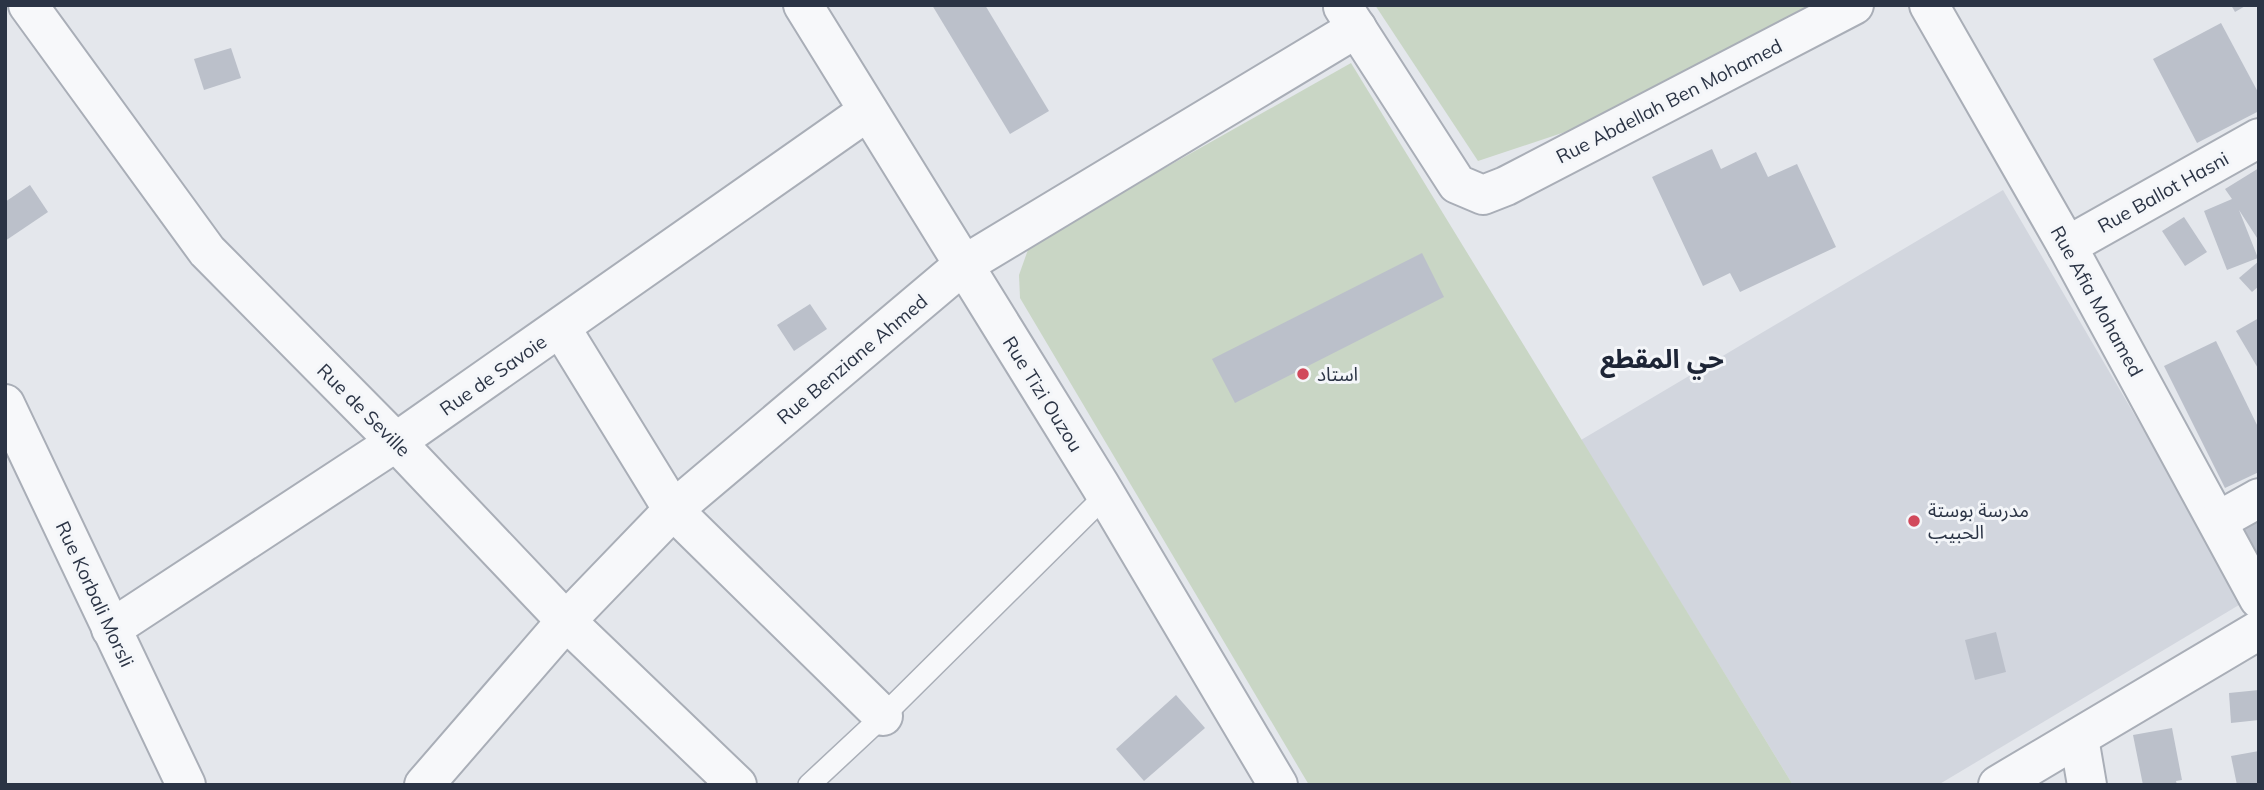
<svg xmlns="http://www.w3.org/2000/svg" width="2264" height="790" viewBox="0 0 2264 790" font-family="Mulish,'Noto Sans Arabic',sans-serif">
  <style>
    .built { fill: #d2d6de }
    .green { fill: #c9d6c5 }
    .building { fill: #bbc0ca }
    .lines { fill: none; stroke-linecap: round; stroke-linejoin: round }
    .service-casing { stroke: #a9aeb7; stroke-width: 24 }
    .minor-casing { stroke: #a9aeb7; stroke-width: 42 }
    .service { stroke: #f7f8fa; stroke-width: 21 }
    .minor { stroke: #f7f8fa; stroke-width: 38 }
    .poi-dot { fill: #d1495b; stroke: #f4f6f9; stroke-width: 2.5 }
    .labels { text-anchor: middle; stroke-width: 6; stroke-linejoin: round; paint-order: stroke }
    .street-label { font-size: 19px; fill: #2b3445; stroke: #f4f6f9 }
    .poi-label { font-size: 19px; fill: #2b3445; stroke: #f4f6f9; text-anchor: start }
    .district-label { font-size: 26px; font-weight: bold; fill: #1d2536; stroke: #f4f6f9 }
  </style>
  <rect width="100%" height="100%" fill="#e4e7ec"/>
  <!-- built -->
  <path class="built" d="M 2003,190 L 2244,602 L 1938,785 L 1793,785 L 1581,440 Z"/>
  <!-- green -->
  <g class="green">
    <path d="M 1375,5 L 1810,5 L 1595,122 L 1478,161 Z"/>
    <path d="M 1351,63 L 1793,785 L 1309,785 L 1020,298 L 1019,275 L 1030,244 Z"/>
  </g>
  <!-- building -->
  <g class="building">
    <path d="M 932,5 L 985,5 L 1049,111 L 1010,134 Z"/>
    <path d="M 2231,5 L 2247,5 L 2235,12 Z"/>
    <path d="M 2221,23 L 2259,94 L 2259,111 L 2197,143 L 2153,59 Z"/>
    <path d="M 231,48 L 241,78 L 204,90 L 194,59 Z"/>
    <path d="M 1712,149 L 1721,169 L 1756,152 L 1768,177 L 1797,164 L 1836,247 L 1740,292 L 1730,273 L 1703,286 L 1652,177 Z"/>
    <path d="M 2259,168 L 2259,241 L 2239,210 L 2258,258 L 2227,270 L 2204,211 L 2232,199 L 2225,189 Z"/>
    <path d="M 30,185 L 48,212 L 5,241 L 5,202 Z"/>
    <path d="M 2184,217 L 2207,252 L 2185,266 L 2162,231 Z"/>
    <path d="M 1422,253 L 1444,297 L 1235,403 L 1212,359 Z"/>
    <path d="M 2259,261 L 2259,286 L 2252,292 L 2239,278 Z"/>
    <path d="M 810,304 L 827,329 L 794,351 L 777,325 Z"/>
    <path d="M 2259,318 L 2259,370 L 2236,331 Z"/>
    <path d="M 2216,341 L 2259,429 L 2259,472 L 2225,488 L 2164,366 Z"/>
    <path d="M 2259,518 L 2259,587 L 2229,535 Z"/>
    <path d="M 1996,632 L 2006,672 L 1975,680 L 1965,640 Z"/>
    <path d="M 2259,690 L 2259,720 L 2231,723 L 2229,693 Z"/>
    <path d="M 1176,695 L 1205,728 L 1144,781 L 1116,749 Z"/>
    <path d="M 2172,728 L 2182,780 L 2176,781 L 2177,785 L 2143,785 L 2133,735 Z"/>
    <path d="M 2259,751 L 2259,785 L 2237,785 L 2231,756 Z"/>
  </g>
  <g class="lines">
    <defs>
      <path id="service" d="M 809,785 L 883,716 L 1106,495"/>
      <g id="minor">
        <path d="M 28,5 L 207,251 L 396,442 L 566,621 L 737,785"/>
        <path d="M 803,5 L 1100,485 L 1278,785"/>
        <path d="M 1929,5 L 2067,246 L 2259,599"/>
        <path d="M 1343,7 L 1457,184 L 1483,195 L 1506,186 L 1854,5"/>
        <path d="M 2067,246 L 2259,138"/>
        <path d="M 561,328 L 673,510 L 883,716"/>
        <path d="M 5,404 L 186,785"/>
        <path d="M 2218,521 L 2259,498"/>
        <path d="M 111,629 L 396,442 L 868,111"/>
        <path d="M 2079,738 L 2087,785"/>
        <path d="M 424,785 L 566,621 L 673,510 L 962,266 L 1357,28"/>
        <path d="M 1998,785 L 2259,630"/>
      </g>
    </defs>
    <!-- service casing -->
    <use href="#service" class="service-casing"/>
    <!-- minor casing -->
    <use href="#minor" class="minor-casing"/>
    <!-- service -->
    <use href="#service" class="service"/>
    <!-- minor -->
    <use href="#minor" class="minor"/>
  </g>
  <!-- markers -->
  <g class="poi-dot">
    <circle cx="1303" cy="374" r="7"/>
    <circle cx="1914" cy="521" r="7"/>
  </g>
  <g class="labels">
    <!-- street labels -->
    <g class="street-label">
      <text transform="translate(1669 101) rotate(-27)" y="7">Rue Abdellah Ben Mohamed</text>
      <text transform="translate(2163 192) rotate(-29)" y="7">Rue Ballot Hasni</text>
      <text transform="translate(2097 301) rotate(61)" y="7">Rue Afia Mohamed</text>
      <text transform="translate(852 359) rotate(-40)" y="7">Rue Benziane Ahmed</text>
      <text transform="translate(493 375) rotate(-35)" y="7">Rue de Savoie</text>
      <text transform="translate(1043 394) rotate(58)" y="7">Rue Tizi Ouzou</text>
      <text transform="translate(364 410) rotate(45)" y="7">Rue de Seville</text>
      <text transform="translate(95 594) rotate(65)" y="7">Rue Korbali Morsli</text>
    </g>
    <!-- poi labels -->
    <g class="poi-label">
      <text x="1317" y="381">استاد</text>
      <text x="1928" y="517">مدرسة بوستة<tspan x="1928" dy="22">الحبيب</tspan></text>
    </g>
    <!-- district labels -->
    <g class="district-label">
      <text x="1662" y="368">حي المقطع</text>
    </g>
  </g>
  <!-- border -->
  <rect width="2264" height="790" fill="none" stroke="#2b3445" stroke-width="14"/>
</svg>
